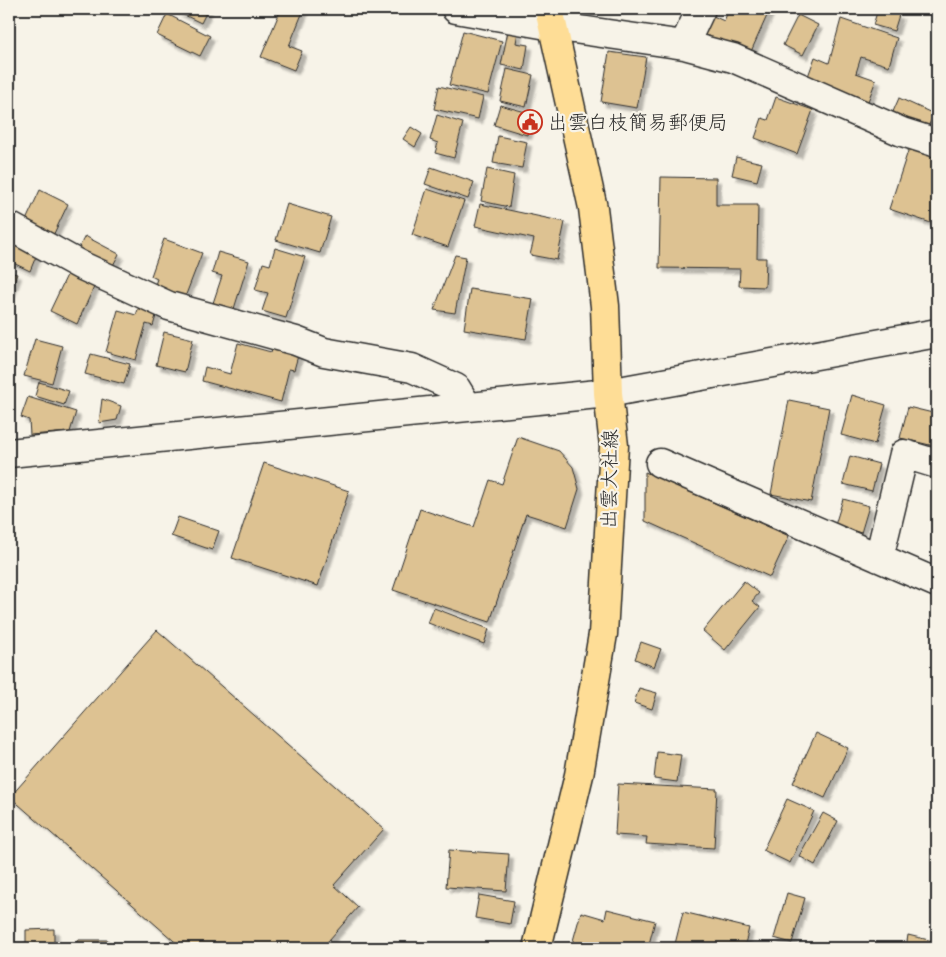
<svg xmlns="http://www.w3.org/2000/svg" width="946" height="957" font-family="'Indie Flower','Klee One',sans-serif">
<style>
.building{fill:#ddc292;stroke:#2b2b2b;filter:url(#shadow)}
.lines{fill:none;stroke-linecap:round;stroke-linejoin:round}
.minor-casing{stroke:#2b2b2b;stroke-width:31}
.major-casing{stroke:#2b2b2b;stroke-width:31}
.minor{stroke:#f7f3e8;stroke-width:28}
.major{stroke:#fedd96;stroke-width:28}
.labels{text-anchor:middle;stroke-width:4.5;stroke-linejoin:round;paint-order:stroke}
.poi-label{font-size:20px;fill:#2b2b2b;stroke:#f7f3e8;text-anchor:start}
.street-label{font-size:20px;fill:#2b2b2b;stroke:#f7f3e8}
</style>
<defs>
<filter id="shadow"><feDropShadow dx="4.5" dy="4.5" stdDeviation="1" flood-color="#0004"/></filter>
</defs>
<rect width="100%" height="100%" fill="#f7f3e8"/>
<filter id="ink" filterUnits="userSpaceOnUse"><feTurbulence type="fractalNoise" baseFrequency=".02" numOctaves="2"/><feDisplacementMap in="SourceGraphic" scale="10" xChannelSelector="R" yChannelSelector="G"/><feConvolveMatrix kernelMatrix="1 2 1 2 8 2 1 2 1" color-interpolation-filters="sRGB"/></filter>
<g filter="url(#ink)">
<path class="building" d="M 172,9 L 208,9 L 201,23 Z
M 281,9 L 304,9 L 289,46 L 302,51 L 294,70 L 261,57 Z
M 729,9 L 770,9 L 749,56 L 702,35 L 711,15 L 724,21 Z
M 878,9 L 899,15 L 894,31 L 873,25 Z
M 167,14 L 210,36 L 200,56 L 157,35 Z
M 798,15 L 818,25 L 803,55 L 783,45 Z
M 841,19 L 897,38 L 889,66 L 861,57 L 856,73 L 876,80 L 867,104 L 807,79 L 815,57 L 829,63 Z
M 463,31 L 502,41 L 488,94 L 449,85 Z
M 508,31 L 518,32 L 516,43 L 528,45 L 524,70 L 501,65 Z
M 609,52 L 646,57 L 637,108 L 601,102 Z
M 507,69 L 533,75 L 526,107 L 500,101 Z
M 439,86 L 483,97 L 478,119 L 434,109 Z
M 776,97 L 813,110 L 797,154 L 755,138 L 762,118 L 768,120 Z
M 899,98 L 934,114 L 927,129 L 892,114 Z
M 500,105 L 533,114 L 527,135 L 494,125 Z
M 437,115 L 463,123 L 454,158 L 435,153 L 438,143 L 430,140 Z
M 411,127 L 422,134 L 415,147 L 403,139 Z
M 498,136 L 527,142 L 522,168 L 493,163 Z
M 909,148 L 937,157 L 937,225 L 889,209 Z
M 736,157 L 762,163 L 757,181 L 732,175 Z
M 431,167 L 474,182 L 468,199 L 425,184 Z
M 487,169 L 514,175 L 509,207 L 481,201 Z
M 661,177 L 716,178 L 716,205 L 758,205 L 757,258 L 766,258 L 765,287 L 739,286 L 740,269 L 659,268 Z
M 427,189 L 464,201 L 448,247 L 412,235 Z
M 40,190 L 68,204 L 50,242 L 22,229 Z
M 287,204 L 331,217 L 320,253 L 276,240 Z
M 480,204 L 565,222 L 557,260 L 530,255 L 534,239 L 475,226 Z
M 85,236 L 119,254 L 110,271 L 76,253 Z
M 164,239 L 202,253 L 182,305 L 152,293 L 157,279 L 151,276 Z
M 9,242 L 37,254 L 30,271 L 9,261 Z
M 275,248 L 305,257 L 286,318 L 262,311 L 268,293 L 255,290 L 263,263 L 270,265 Z
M 218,252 L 249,261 L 233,312 L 212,306 L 222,276 L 212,273 Z
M 455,255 L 466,257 L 455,313 L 434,310 Z
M 9,272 L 17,274 L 9,296 Z
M 68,273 L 95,285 L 77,324 L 50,311 Z
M 470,289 L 533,299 L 526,339 L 464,329 Z
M 140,304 L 158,309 L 153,326 L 146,324 L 136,360 L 106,352 L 118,310 L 136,315 Z
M 164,332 L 193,339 L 185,372 L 156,365 Z
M 35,339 L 62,346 L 52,383 L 24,376 Z
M 238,343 L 271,352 L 273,345 L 299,352 L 294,370 L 289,369 L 281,402 L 202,381 L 205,367 L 230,374 Z
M 91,354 L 130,364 L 124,384 L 85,374 Z
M 39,382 L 69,391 L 64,405 L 35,396 Z
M 852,395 L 886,405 L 875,444 L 841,435 Z
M 28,397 L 76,412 L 70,432 L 30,435 L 29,420 L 21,417 Z
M 102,399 L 121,406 L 117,420 L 99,423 Z
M 789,400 L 829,408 L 811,502 L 771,494 Z
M 908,407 L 937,414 L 937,434 L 934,446 L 900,438 Z
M 518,437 L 559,451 L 573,467 L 579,489 L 567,527 L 526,514 L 490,622 L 393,590 L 420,509 L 474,527 L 490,480 L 502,484 Z
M 850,456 L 879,464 L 872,491 L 843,484 Z
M 264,463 L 349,491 L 318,586 L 232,558 Z
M 645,472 L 789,536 L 770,577 L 645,521 Z
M 843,499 L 869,506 L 861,533 L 835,525 Z
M 178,517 L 219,531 L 212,550 L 171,536 Z
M 744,581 L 759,593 L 752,601 L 760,607 L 725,650 L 703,631 Z
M 434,608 L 489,629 L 484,644 L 428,623 Z
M 157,630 L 384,829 L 334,885 L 358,907 L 322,948 L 182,948 L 10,797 Z
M 641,642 L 661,649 L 654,667 L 635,659 Z
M 639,688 L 657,693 L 652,709 L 634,703 Z
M 816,733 L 848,748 L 825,798 L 793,783 Z
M 657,752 L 681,755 L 677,782 L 654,779 Z
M 618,784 L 717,789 L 714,848 L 646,844 L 647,837 L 615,835 Z
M 787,799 L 814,811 L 790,863 L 763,850 Z
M 823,813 L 838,821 L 815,865 L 799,856 Z
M 449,850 L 509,854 L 506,891 L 446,887 Z
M 787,893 L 805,898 L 792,943 L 774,938 Z
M 479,895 L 514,901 L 510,924 L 475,918 Z
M 607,909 L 655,921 L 648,948 L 571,948 L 581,912 L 605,919 Z
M 683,912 L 749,928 L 744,948 L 674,948 Z
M 54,929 L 54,948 L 23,948 L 23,943 L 26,943 L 26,930 Z
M 908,935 L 937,942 L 935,948 L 906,948 Z
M 77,940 L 108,940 L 108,948 L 77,948 Z"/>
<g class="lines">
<defs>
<path id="minor" d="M 456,9 L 553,26 L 684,45 L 733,58 L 902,132 L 937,143
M 684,45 L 701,9
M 9,226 L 80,265 L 169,306 L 296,341 L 324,352 L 412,368 L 456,388 L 467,406
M 9,453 L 608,393 L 937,333
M 660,463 L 937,583
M 879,558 L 904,454 L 937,464"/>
<path id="major" d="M 537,948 L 579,775 L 603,634 L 614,446 L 608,393 L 605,306 L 593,208 L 549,9"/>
</defs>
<use href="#minor" class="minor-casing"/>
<use href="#major" class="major-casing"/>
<use href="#minor" class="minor"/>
<use href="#major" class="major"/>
</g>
</g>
<defs>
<symbol id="civic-ring" viewBox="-11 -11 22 22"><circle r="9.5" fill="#f7f3e8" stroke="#c8321e" stroke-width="1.5"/><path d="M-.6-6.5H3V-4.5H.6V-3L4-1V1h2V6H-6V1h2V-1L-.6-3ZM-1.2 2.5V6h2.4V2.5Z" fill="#c8321e"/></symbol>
</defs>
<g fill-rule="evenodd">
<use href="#civic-ring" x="516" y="108" width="28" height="28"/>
</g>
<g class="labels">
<g class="poi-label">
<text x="548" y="129">出雲白枝簡易郵便局</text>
</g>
<g class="street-label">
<text transform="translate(609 479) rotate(-89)" y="7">出雲大社線</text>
</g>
</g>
<rect width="946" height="957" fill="none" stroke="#f7f3e8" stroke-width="30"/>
<rect x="15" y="15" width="916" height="927" fill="none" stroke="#2b2b2b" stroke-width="2" filter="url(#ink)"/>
</svg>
